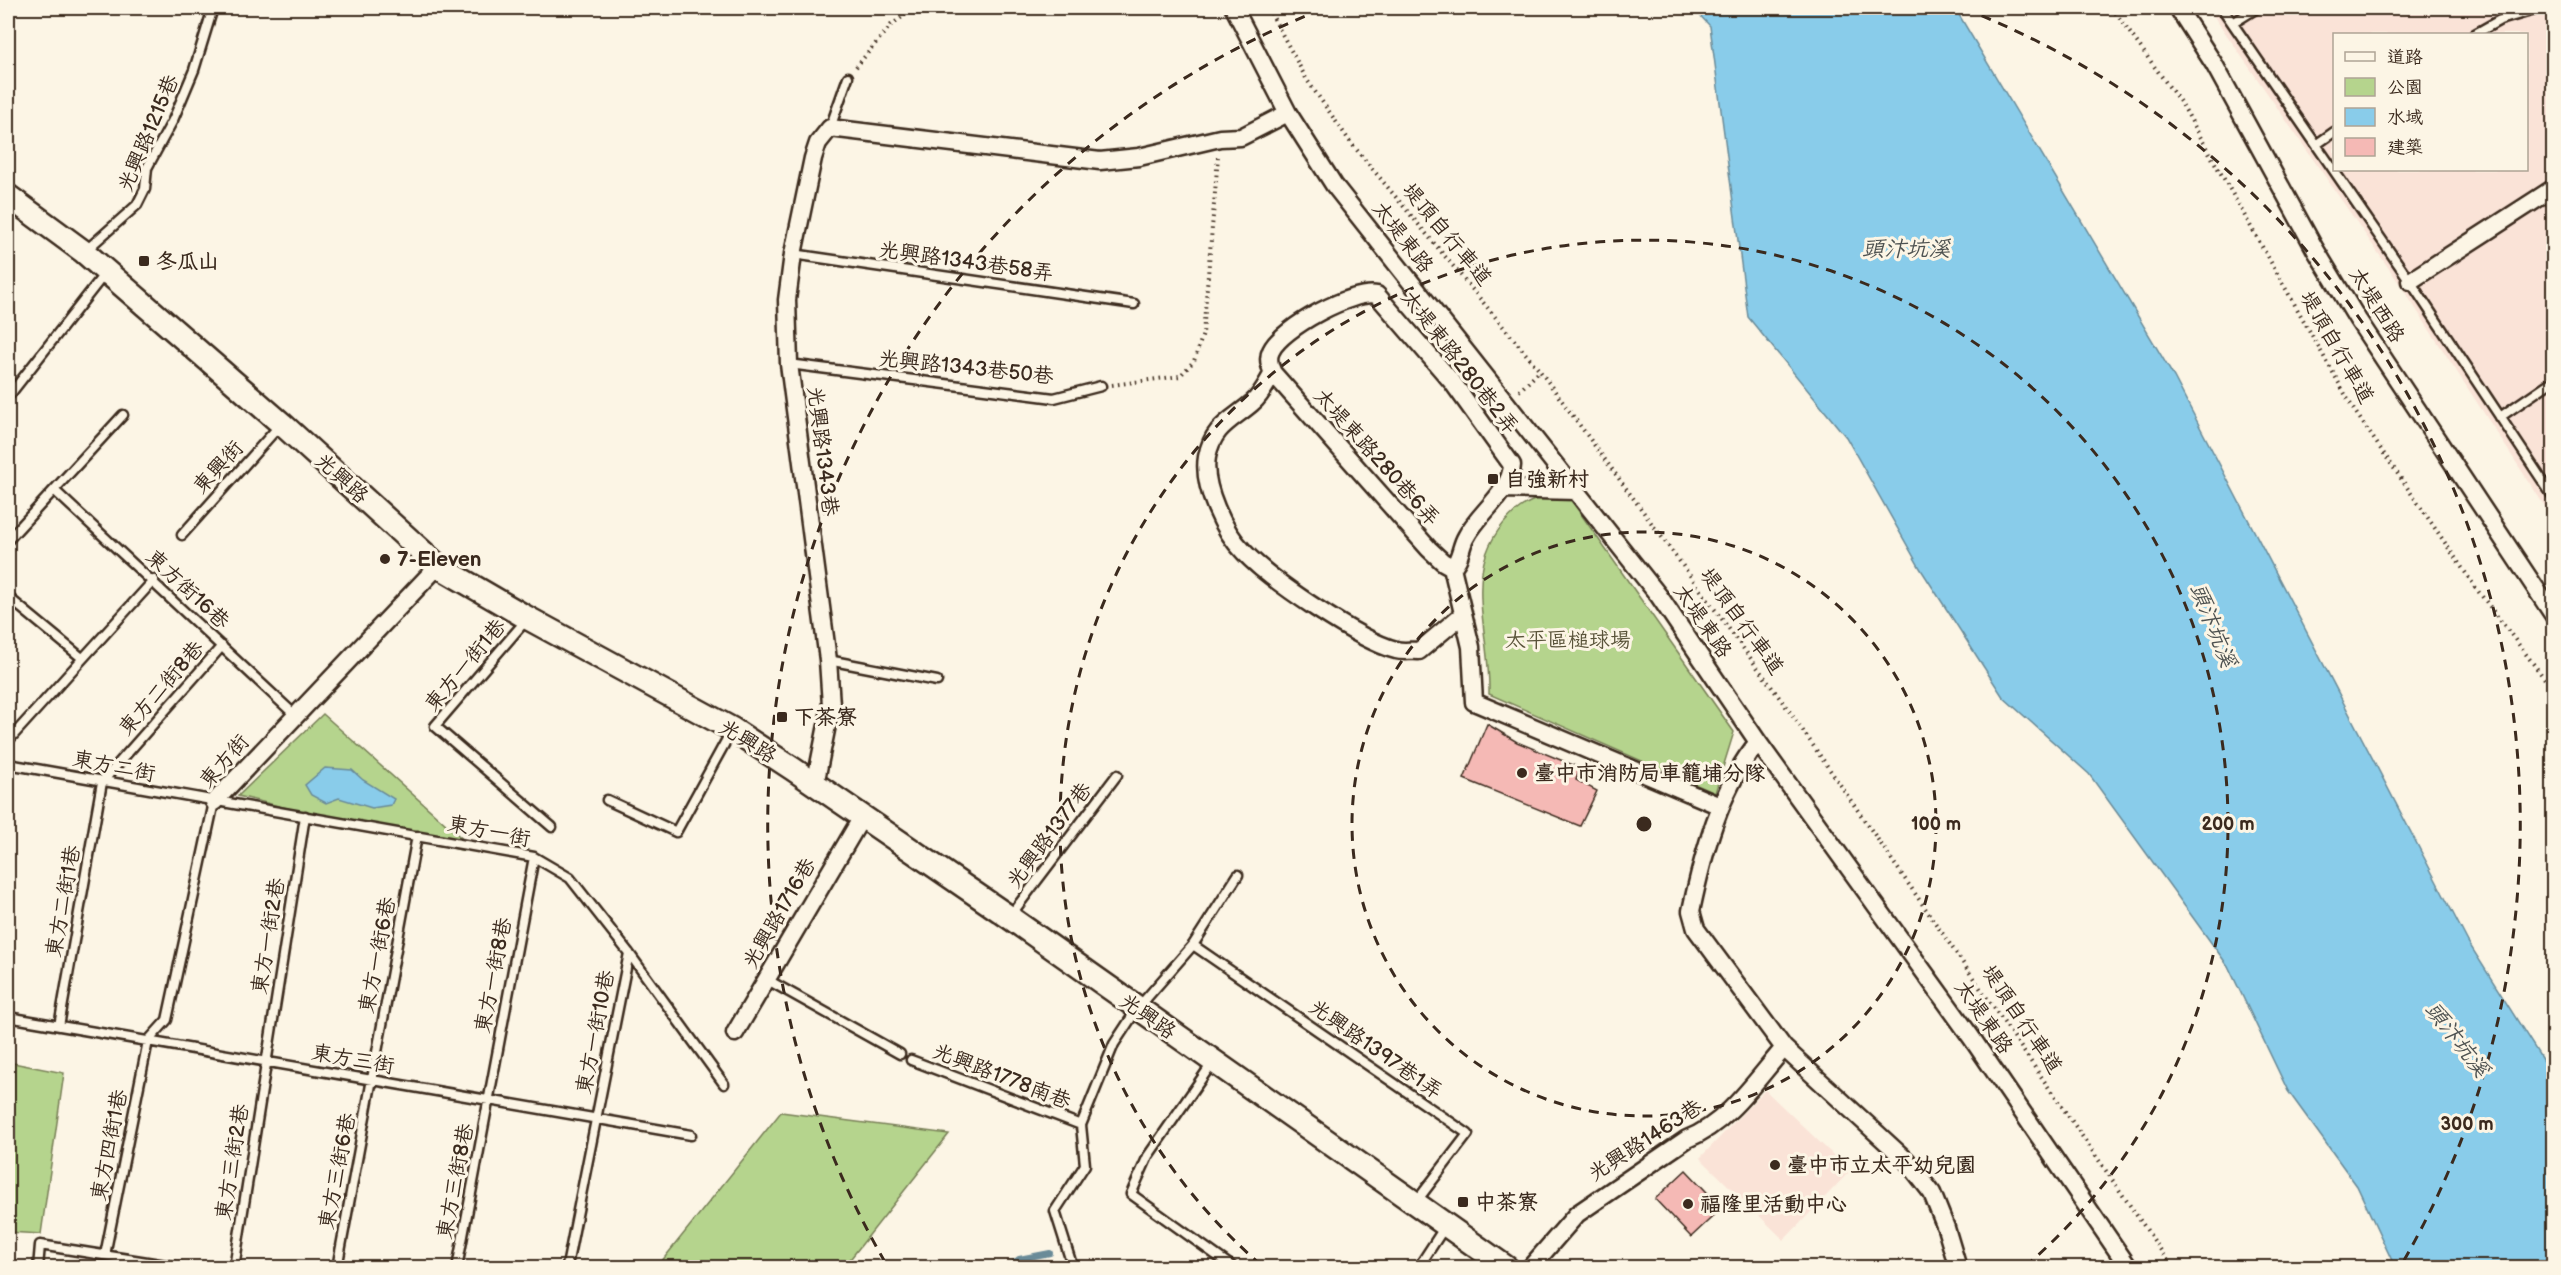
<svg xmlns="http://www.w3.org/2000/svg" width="2561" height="1275" font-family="'Balsamiq Sans','LXGW WenKai TC',sans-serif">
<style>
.built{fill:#fae3d7;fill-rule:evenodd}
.green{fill:#b5d48d;stroke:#787f56;stroke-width:1.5}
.water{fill:#89ccea;stroke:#6a8b98;stroke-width:1.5}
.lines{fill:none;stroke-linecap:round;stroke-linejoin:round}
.stream{stroke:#6a8b98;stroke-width:6}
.building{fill:#f5b9b5;stroke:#3b2a1e;stroke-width:1.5}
.service-casing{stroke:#3b2a1e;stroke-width:13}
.minor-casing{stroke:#3b2a1e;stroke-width:21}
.secondary-casing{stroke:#3b2a1e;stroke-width:27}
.path{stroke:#3b2a1e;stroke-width:4;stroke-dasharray:1.5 4.5;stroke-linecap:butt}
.service{stroke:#fcf5e5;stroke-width:8}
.minor{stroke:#fcf5e5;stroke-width:16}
.secondary{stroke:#fcf5e5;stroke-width:22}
.ring{fill:none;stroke:#3b2a1e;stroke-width:3;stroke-dasharray:10 8}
.poi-dot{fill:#3b2a1e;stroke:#fcf5e5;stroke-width:2}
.labels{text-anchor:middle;stroke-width:6;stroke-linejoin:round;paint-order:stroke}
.street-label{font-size:21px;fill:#3b2a1e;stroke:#fcf5e5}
.poi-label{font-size:21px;font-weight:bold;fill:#3b2a1e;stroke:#fcf5e5;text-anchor:start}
.park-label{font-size:21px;fill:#5a543a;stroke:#fcf5e5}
.water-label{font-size:22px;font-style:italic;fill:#4e5251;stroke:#fcf5e5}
.centre{fill:#3b2a1e;stroke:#fcf5e5;stroke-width:3}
.ring-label{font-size:18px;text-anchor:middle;font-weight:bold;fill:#3b2a1e;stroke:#fcf5e5;stroke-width:6;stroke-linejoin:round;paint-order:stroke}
</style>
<rect width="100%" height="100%" fill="#fcf5e5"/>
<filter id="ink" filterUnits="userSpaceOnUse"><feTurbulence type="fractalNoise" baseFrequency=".0167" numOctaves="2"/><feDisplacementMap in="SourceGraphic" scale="12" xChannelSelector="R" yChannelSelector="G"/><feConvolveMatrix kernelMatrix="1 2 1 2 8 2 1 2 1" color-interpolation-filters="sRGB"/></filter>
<g filter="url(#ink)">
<path class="built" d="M 2208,8 L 2553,8 L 2553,519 L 2399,283 ZM 2334,34 L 2526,34 L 2526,170 L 2334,170 Z
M 1765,1090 L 1850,1171 L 1784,1240 L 1700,1158 Z"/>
<path class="green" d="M 1550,493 L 1571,500 L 1734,732 L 1715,793 L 1489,694 C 1491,627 1456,562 1517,510 C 1526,502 1540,498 1550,493 Z
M 323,714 L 468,844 L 464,851 L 238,796 Z
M 8,1062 L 64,1073 L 41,1234 L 8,1232 Z
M 781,1112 L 949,1134 L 844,1267 L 657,1267 Z"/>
<path class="water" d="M 1693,8 L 1955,8 L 2174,377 L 2468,942 L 2553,1077 L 2553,1267 L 2395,1267 L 2357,1186 L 2288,1091 L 2228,966 L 2089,774 L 2003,697 L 1920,568 L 1846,437 L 1748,317 L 1710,26 Z
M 325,768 L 352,770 L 363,780 L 394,799 L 391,805 L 372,808 L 339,798 L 326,803 L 311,795 L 305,785 Z"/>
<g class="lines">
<path class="stream" d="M 1007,1268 L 1019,1259 L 1050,1253"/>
</g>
<path class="building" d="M 1487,724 L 1517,742 L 1580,768 L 1576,780 L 1597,791 L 1580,826 L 1464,779 Z
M 1686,1170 L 1722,1208 L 1691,1237 L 1655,1199 Z"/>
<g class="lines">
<defs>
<path id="service" d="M 2222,8 L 2410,281 L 2554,498
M 2233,23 L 2257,8
M 2475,34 L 2500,20 L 2541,8
M 830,128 L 848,77
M 2317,144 L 2334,132
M 84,252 L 137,205 L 145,189 L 147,168 L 173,120 L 194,70 L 213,8
M 793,254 L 1134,304
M 789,364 L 1054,398 L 1101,386
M 8,397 L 106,272
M 2500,417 L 2554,380
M 54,490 L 295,715
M 182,535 L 281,424
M 8,540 L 123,415
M 8,597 L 82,658
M 524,617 L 521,626 L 435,726 L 552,827
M 828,660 L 937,681
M 8,741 L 154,580
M 8,764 L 534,857 L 570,878 L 629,953 L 724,1084
M 607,800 L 676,832 L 732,730
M 1010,916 L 1117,775
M 1193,945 L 1468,1134 L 1416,1202
M 766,979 L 900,1054
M 8,1017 L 691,1135
M 59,1026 L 102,782 L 222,646
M 911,1060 L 1081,1125
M 1213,1062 L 1148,1156 L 1131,1194 L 1234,1268
M 105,1255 L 148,1041 L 167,1020 L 214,802
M 567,1266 L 629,953
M 38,1268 L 40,1245 L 185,1268
M 234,1268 L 305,816
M 337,1268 L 417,836
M 457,1268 L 534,857
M 1073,1268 L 1055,1211 L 1085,1165 L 1081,1125 L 1114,1044 L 1137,1009 L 1193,945 L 1238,875
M 1418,1268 L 1446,1225"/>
<path id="minor" d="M 1234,8 L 1288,113 L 1334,185 L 1659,596 L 1758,742 L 1971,1037 L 2129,1268
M 2178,8 L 2214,64 L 2315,249 L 2358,320 L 2554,616
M 2410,281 L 2554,188
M 1273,373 C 1267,383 1261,396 1252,403 C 1231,421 1213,426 1207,457 C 1202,486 1224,532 1244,552 C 1270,580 1360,641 1396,650 C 1403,652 1412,650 1419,651 L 1462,615
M 1502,489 L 1576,491
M 1452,567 L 1443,562 L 1429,549 L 1273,373 C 1270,367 1267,359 1271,351 C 1281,328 1354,289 1377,295 L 1453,383 L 1512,465 C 1511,492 1478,513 1466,537 C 1460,547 1461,560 1452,567 L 1471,647 L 1474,702 L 1720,806
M 1758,742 C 1720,788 1703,854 1691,911 L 1696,929 L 1784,1048 L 1907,1161 L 1932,1193 L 1946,1228 L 1958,1268
M 815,785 L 831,705 L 828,660 L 789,364 L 787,300 L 793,254 L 813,158 L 818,143 L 830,128 L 1100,161 L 1139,157 L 1220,138 L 1241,137 L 1288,113
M 214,802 L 438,566
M 735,1033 L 862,817
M 1530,1268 L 1577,1214 L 1687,1139 C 1728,1123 1756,1080 1784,1048"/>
<path id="secondary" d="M 8,196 L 84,252 L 282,424 L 438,566 L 524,616 L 732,729 L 793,769 L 1009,917 L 1507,1268"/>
</defs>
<use href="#service" class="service-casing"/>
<use href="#minor" class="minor-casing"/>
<use href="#secondary" class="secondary-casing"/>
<path class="path" d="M 1268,8 L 1307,80 L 1351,143 L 1540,371 L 1790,712 L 2173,1268
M 2112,8 L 2183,106 L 2354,410 L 2478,591 L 2554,691
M 856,67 L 891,25 L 915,8
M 1112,385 L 1180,376 L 1194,361 L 1203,334 L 1218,157
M 1519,391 L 1540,371"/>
<use href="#service" class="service"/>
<use href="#minor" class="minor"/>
<use href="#secondary" class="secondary"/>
</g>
</g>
<g class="ring">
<circle cx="1644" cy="824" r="292"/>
<path d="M1261 1265A584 584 0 1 1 2027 1265"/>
<path d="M885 1262A876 876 0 0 1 1323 9M1965 9A876 876 0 0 1 2403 1262"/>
</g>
<g class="poi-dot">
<rect x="138" y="255" width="12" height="12" rx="3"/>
<rect x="1487" y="473" width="12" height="12" rx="3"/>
<circle cx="385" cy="559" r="6"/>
<rect x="776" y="711" width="12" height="12" rx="3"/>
<circle cx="1522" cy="773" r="6"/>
<circle cx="1775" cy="1165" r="6"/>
<rect x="1457" y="1196" width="12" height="12" rx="3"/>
<circle cx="1688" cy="1204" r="6"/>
</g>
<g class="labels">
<g class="street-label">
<text transform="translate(148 133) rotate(-67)" y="7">光興路1215巷</text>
<text transform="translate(1447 234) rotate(50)" y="7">堤頂自行車道</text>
<text transform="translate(1403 237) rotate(52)" y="7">太堤東路</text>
<text transform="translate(966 261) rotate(8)" y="7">光興路1343巷58弄</text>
<text transform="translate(2377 305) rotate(58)" y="7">太堤西路</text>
<text transform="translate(2337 347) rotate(60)" y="7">堤頂自行車道</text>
<text transform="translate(1460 362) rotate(52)" y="7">太堤東路280巷2弄</text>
<text transform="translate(966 367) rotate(6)" y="7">光興路1343巷50巷</text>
<text transform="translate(823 451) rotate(83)" y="7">光興路1343巷</text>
<text transform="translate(1377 457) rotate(48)" y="7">太堤東路280巷6弄</text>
<text transform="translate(218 467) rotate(-48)" y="7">東興街</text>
<text transform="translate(342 478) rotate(42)" y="7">光興路</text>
<text transform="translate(188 589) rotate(43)" y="7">東方街16巷</text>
<text transform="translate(1703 621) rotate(55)" y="7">太堤東路</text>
<text transform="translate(1742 621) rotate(54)" y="7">堤頂自行車道</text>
<text transform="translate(465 665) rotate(-50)" y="7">東方一街1巷</text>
<text transform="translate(161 688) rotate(-49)" y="7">東方二街8巷</text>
<text transform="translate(748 741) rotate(32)" y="7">光興路</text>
<text transform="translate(224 761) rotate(-49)" y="7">東方街</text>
<text transform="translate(114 766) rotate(11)" y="7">東方二街</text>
<text transform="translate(489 831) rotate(11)" y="7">東方一街</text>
<text transform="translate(1049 835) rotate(-53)" y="7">光興路1377巷</text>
<text transform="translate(63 901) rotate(-80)" y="7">東方二街1巷</text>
<text transform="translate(779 913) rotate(-60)" y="7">光興路1716巷</text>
<text transform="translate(268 936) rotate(-81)" y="7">東方一街2巷</text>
<text transform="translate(377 955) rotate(-79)" y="7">東方一街6巷</text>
<text transform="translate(493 975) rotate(-79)" y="7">東方一街8巷</text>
<text transform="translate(1148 1016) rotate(35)" y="7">光興路</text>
<text transform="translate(1984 1017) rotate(55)" y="7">太堤東路</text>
<text transform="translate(2022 1019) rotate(56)" y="7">堤頂自行車道</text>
<text transform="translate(595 1032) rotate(-79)" y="7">東方一街10巷</text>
<text transform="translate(1376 1049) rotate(35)" y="7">光興路1397巷1弄</text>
<text transform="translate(353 1059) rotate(10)" y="7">東方三街</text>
<text transform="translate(1002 1076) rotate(21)" y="7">光興路1778南巷</text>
<text transform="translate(1645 1140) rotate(-33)" y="7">光興路1463巷</text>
<text transform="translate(109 1145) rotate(-79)" y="7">東方四街1巷</text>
<text transform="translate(232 1162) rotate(-81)" y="7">東方三街2巷</text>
<text transform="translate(337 1171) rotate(-79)" y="7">東方三街6巷</text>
<text transform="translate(455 1181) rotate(-79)" y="7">東方三街8巷</text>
</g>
<g class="poi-label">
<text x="156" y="268">冬瓜山</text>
<text x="1505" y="486">自強新村</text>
<text x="397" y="566">7-Eleven</text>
<text x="794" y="724">下茶寮</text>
<text x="1534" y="780">臺中市消防局車籠埔分隊</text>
<text x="1787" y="1172">臺中市立太平幼兒園</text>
<text x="1475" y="1209">中茶寮</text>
<text x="1700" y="1211">福隆里活動中心</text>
</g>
<g class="park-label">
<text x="1568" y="647">太平區槌球場</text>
</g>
<g class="water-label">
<text x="1906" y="256">頭汴坑溪</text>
<text transform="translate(2214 625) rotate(68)" y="8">頭汴坑溪</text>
<text transform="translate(2458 1039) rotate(52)" y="8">頭汴坑溪</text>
</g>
</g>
<circle cx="1644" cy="824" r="9" class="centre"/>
<g class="ring-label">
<text x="1936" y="830">100 m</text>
<text x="2228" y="830">200 m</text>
<text x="2467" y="1130">300 m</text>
</g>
<rect width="2561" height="1275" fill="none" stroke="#fcf5e5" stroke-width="30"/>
<rect x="15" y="15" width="2531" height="1245" fill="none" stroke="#3b2a1e" stroke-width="2" filter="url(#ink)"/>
<rect x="2333" y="33" width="195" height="138" fill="#fcf5e5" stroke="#afa495" stroke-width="1.5"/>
<rect x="2345" y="52" width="30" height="9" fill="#fcf5e5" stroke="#afa495" stroke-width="1.5"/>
<text x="2387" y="63" font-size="18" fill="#3b2a1e">道路</text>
<rect x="2345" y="78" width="30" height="18" fill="#b5d48d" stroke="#afa495" stroke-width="1.5"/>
<text x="2387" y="93" font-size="18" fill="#3b2a1e">公園</text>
<rect x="2345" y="108" width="30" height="18" fill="#89ccea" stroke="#afa495" stroke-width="1.5"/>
<text x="2387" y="123" font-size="18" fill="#3b2a1e">水域</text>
<rect x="2345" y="138" width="30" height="18" fill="#f5b9b5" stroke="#afa495" stroke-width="1.5"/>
<text x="2387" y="153" font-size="18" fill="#3b2a1e">建築</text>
</svg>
